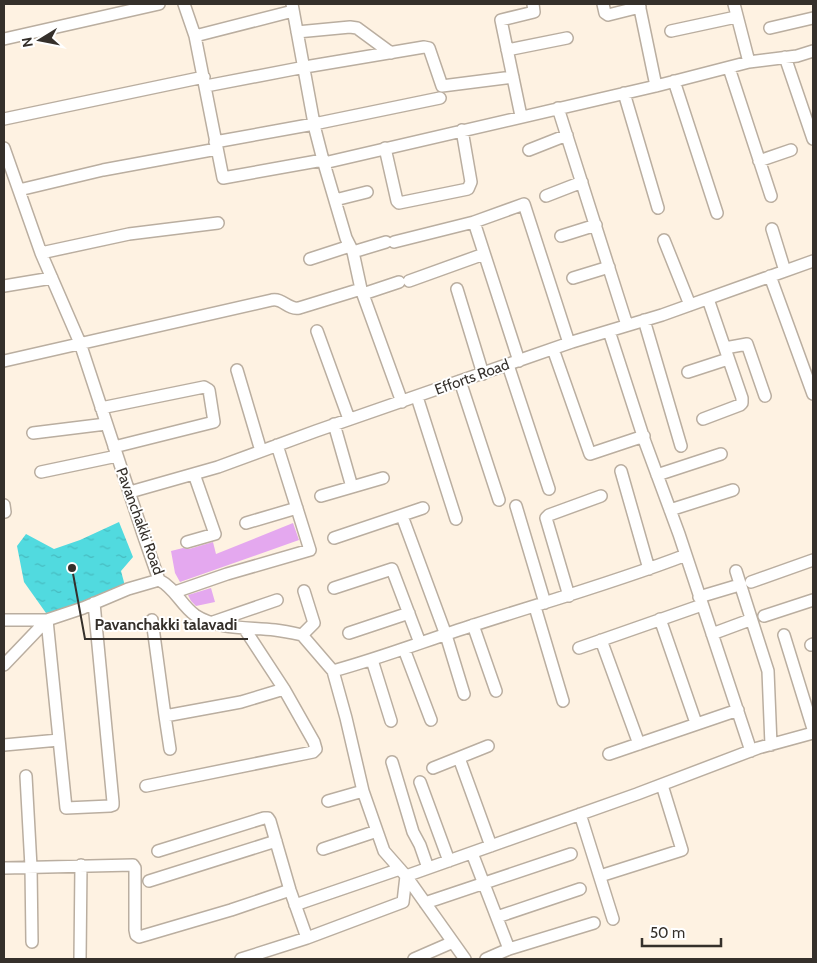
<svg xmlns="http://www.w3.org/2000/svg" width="817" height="963" font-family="Cabin,sans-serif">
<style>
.water{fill:url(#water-ripples)}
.building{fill:#e4a8ef}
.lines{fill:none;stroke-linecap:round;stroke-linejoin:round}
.minor-casing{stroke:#baaea0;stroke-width:14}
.minor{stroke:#fff;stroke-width:11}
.labels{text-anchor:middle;stroke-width:4;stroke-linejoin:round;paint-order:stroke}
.street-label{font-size:15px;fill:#35302b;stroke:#fff}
.leader{fill:none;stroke:#35302b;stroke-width:2}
.callout-dot{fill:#35302b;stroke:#fff;stroke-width:2}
.callout-label{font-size:16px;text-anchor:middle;font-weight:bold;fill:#35302b;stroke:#fff;stroke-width:4;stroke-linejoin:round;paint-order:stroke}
</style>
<defs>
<pattern id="water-ripples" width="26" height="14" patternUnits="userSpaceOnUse" patternTransform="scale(1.25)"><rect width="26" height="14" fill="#51dadf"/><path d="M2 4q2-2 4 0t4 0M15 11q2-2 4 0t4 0" fill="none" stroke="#47bbc0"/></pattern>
</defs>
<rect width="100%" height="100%" fill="#fef2e2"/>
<path class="water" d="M 119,522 L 133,557 L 121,571 L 125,586 L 67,609 L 46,613 L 24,582 L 17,546 L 26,534 L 54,549 L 80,540 Z"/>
<path class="building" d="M 293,523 L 299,540 L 180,582 L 175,573 L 171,551 L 183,548 L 189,549 L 213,542 L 216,554 Z
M 211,588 L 215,602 L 196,606 L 191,601 L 188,595 Z"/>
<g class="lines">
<defs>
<path id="minor" d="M 184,4 L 195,36 L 223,178 L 323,160
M 292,4 L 315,129 L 323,160 L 346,238 L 353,252 L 361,289 L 402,402
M 603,4 L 605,13 L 608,15 L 640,7
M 639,4 L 656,86
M 734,4 L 749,62
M 770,28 L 813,18
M 671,31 L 736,17
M 297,32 L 350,27 L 357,28 L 391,53
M 195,36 L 293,11
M 4,39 L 159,4
M 507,50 L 567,38
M 785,57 L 813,139
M 729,68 L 771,196
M 674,81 L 717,213
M 206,86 L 305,67 L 424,47 L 429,48 L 442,86 L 513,77
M 624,93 L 658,208
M 558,108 L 627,325
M 521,116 L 501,20 L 534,12 L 533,4
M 4,119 L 204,77
M 215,142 L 314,124 L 440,98
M 4,148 L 41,253 L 80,343 L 143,534 L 159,580 C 175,588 181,605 195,615 C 218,630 249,627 275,630 C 284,631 293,633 302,635 L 333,671 L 346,718 L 363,791 L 384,851 L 406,876 L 465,959
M 385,148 L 397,201 L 399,203 L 468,189 L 471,182 L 462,130
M 529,150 L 567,135
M 759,161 L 791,150
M 324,163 L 656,86 L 749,62 L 797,56 L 813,51
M 19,190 L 103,170 L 217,149
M 546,196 L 582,182
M 335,200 L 367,192
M 772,229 L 785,271
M 561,236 L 596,225
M 664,240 L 690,305
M 394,242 L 474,222
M 353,252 L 386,242
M 41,253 L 129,234 L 218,223
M 310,259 L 350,246
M 770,276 L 813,394
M 573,278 L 609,267
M 409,281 L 484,254
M 4,286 L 52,278
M 457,289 L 483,374
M 363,294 L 399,282
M 644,320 L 681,446
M 317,331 L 349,419
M 609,331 L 645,442 L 679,534 L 751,751
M 725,348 L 747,344 L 765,396
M 553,349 L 590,454 L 644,436
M 4,361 L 272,300 C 283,298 288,310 299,308 L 361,289
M 519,361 L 474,222 L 524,204 L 569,343
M 508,365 L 549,489
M 237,370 L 261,451
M 688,372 L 728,359
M 460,381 L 499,500
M 417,397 L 456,519
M 101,408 L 204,387 L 209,390 L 214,422 L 114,447
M 703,419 L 740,405 L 742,403 L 742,398 L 708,299
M 334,424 L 352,487
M 33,433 L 106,424
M 621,471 L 649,569
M 41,472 L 117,456
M 657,475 L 721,454
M 130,492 L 218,467 L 316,431 L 572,342 L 662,315 L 813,261
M 321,496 L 383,478
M 4,505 L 5,512
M 516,506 L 545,603
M 670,510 L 733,490
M 402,516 L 446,635 L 464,694
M 246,523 L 297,508
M 334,538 L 423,508
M 187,542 L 215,534 L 194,474
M 736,571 L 768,671 L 771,745
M 751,582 L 813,560
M 334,588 L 392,569 L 420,643
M 175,592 L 227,574 L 310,550 L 277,445
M 569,596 L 546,518 L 549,515 L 601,496
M 699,597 L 736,586
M 535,607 L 563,701
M 764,616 L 813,600
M 660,619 L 696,723
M 4,620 L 47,620 L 66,808 L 110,806 L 113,805 L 113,802 L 94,603
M 152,620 L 165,716 L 241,702 L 284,689 L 244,628
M 213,622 L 277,600
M 473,625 L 496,691
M 349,633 L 409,613
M 712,634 L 747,621
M 302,635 L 314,623 L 304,591
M 784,635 L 813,729
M 601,640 L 639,744
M 811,645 L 813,644
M 579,648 L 702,605
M 404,649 L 431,720
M 372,660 L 391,721
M 4,665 L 47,620 L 83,608 L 128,589 L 159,580
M 333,671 C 381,658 427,640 474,625 C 545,602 616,582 686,555
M 165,716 L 170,749
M 4,745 L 59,740
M 609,754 L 738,710
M 459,758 L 491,846
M 392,762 L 413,832 L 420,845 L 428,868
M 433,768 L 488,746
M 26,776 L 31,867 L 32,942
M 420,782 L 449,861
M 146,786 L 313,752 L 316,749 L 314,742 L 284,689
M 328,801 L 363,791
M 580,814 L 613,919
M 323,849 L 377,831
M 158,851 L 264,818 L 268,818 L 270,821 L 290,890 L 307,938
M 472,853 L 509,949 L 486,959
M 4,868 L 133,865 L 135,868 L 135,930 L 136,935 L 139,937 L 231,910 L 290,890
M 406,876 L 637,794 L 758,748 L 813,733
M 600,876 L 682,850 L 662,785
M 149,881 L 276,841
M 425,903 L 571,854
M 295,905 L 400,869
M 497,917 L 580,889
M 509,949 L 594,923
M 80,959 L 81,865
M 241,959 L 307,938 L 403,902 L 406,876
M 414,959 L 453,942"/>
</defs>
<use href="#minor" class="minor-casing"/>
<use href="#minor" class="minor"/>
</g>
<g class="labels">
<g class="street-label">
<text transform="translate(472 377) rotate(-20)" y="5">Efforts Road</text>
<text transform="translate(140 521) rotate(70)" y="5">Pavanchakki Road</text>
</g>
</g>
<path class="leader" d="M72 568L85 639H248"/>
<circle class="callout-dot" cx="72" cy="568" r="5"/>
<g class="callout-label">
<text x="166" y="630">Pavanchakki talavadi</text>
</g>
<rect width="817" height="963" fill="none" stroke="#35302b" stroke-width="10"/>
<g transform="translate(40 40) rotate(260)" stroke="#ffffff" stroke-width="4" paint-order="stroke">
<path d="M0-4L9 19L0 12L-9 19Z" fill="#35302b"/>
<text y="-8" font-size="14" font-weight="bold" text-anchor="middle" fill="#35302b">N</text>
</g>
<path d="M642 938v8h79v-8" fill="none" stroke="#35302b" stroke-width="2.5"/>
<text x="650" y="938" font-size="15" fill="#35302b" stroke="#ffffff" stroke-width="4" paint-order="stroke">50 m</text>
</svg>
